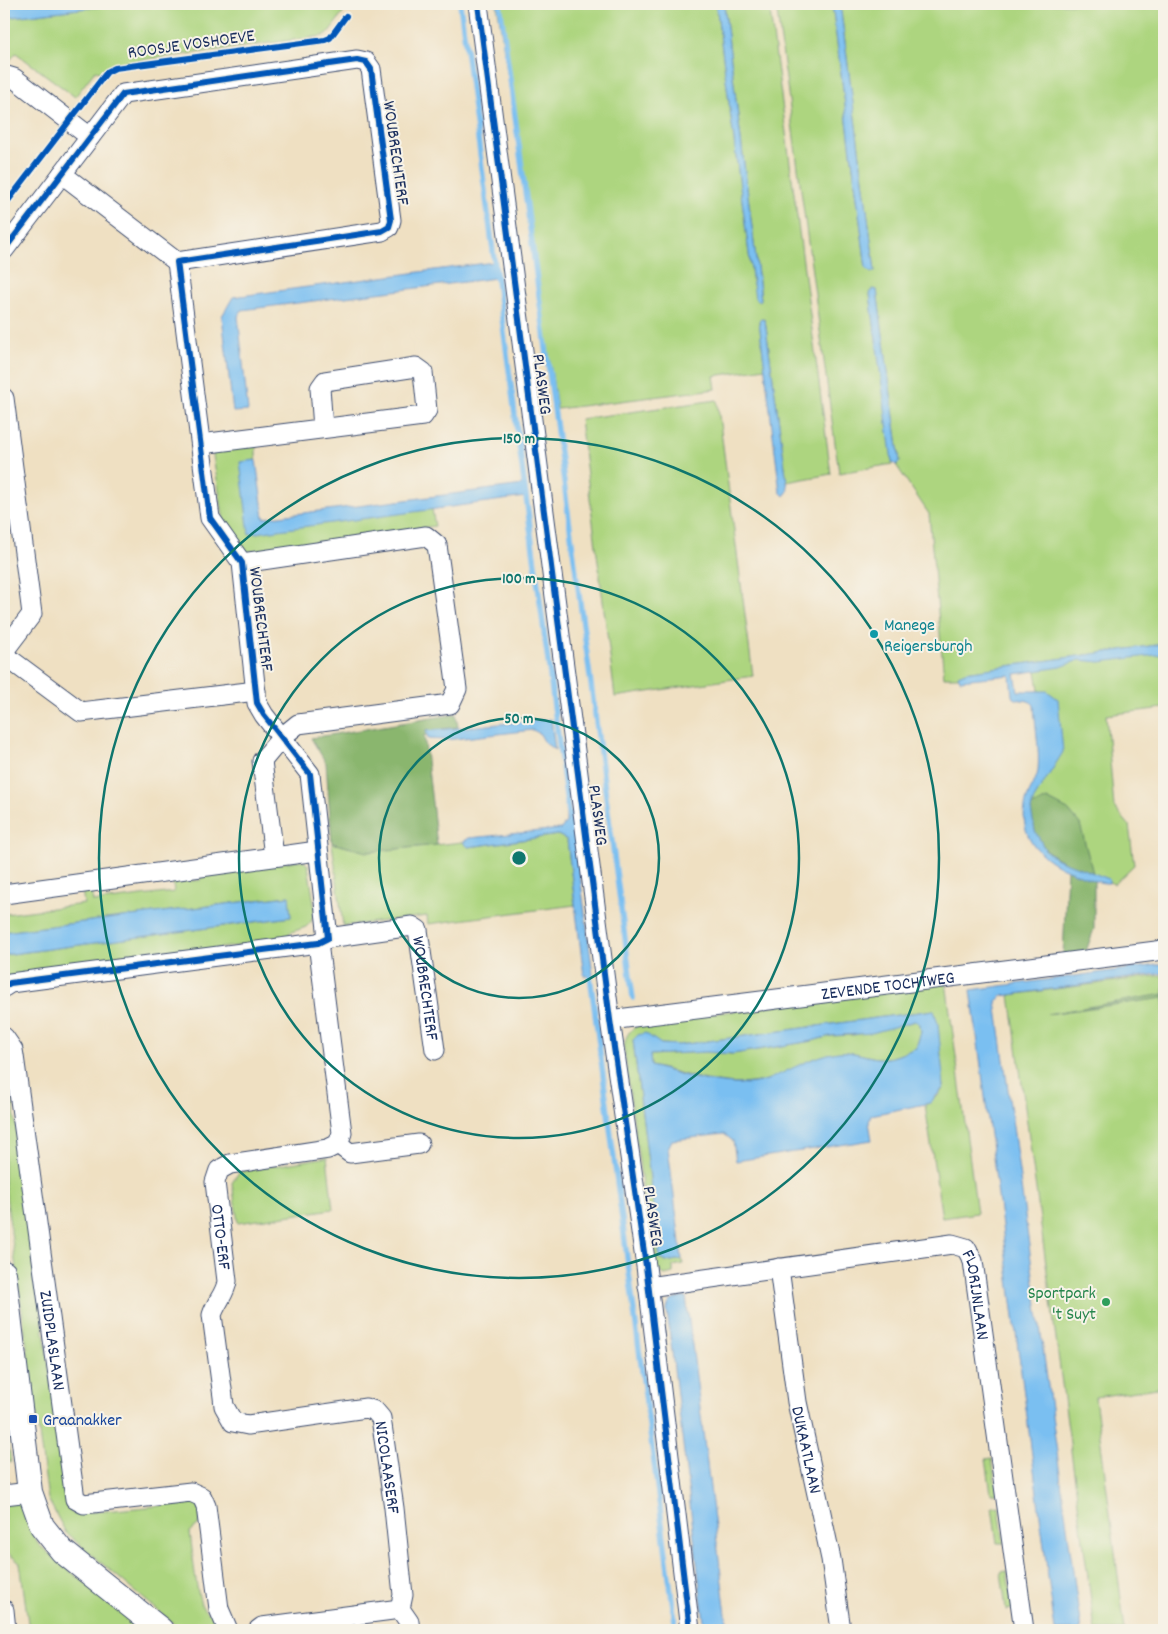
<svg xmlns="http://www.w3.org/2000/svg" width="1168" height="1634" font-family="Dekko,sans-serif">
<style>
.green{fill:#add57f;stroke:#64826e}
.forest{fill:#8ab66e;stroke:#527266}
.water{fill:#7abff1;stroke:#4a77a8;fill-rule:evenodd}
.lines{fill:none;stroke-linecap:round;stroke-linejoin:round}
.stream{stroke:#7abff1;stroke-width:5.5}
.minor-casing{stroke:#3b4a6d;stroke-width:21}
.tertiary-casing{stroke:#3b4a6d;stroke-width:26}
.minor{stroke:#fff;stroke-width:19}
.tertiary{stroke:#fff;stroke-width:24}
.cycleway-casing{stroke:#f7f3e8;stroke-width:9}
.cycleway{stroke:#0057b8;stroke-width:6}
.ring{fill:none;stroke:#0f766e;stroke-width:2.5}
.culture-dot{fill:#0f9aa8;stroke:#f7f3e8;stroke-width:2}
.leisure-dot{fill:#2e9e5b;stroke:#f7f3e8;stroke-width:2}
.transit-dot{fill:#1a4fb4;stroke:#f7f3e8;stroke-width:2}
.labels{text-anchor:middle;stroke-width:4;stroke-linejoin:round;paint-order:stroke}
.street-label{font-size:18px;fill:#1b2f5e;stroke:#f7f3e8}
.culture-label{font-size:18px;fill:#0d838f;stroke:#f7f3e8;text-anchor:start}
.leisure-label{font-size:18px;fill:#27864d;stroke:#f7f3e8;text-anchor:end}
.transit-label{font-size:18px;fill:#164399;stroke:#f7f3e8;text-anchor:start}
.centre{fill:#0f766e;stroke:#f7f3e8;stroke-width:2.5}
.ring-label{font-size:15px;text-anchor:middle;font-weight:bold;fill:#0f766e;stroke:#f7f3e8;stroke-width:4;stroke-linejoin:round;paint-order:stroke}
</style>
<rect width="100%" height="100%" fill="#f7f3e8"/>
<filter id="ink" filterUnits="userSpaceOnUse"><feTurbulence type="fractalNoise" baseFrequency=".02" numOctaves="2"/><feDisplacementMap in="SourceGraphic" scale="10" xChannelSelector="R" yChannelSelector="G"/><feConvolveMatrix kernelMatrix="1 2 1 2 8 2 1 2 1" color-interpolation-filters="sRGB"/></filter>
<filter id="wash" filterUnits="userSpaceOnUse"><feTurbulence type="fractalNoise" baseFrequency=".0096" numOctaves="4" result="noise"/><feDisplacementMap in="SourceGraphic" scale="20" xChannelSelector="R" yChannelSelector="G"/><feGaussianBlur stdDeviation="1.12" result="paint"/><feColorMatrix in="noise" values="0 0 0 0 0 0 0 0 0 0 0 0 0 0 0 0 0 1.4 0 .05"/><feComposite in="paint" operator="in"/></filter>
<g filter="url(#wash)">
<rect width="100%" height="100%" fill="#efe0c2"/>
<path class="green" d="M 121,4 L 350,4 L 328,33 L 323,36 L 112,64 L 101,72 L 95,71 L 75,97 L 16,53 L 7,64 L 4,64 L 4,18 Z
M 497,4 L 716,4 L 753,284 L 758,301 L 761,299 L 724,4 L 769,4 L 831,474 L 787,482 L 765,320 L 763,319 L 759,321 L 765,368 L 714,376 L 716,389 L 557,409 Z
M 776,4 L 832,4 L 866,268 L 875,271 L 840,4 L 1164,4 L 1164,644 L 965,672 L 958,677 L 944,677 L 929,514 L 896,465 L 900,462 L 877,290 L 870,294 L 893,464 L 839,473 Z
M 717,400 L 753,676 L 615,697 L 580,419 Z
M 256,444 L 256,460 L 241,462 L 250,533 L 432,509 L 435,526 L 245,552 L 224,521 L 212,450 Z
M 1164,646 L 1164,708 L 1106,715 L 1114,807 L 1129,825 L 1134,865 L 1114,884 L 1046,857 L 1028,807 L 1049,751 L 1035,665 Z
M 558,835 L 567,840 L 575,905 L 428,924 L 427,916 L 343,926 L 332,843 L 367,852 L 463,842 L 469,847 Z
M 302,860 L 308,865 L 315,910 L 311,922 L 306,927 L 289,933 L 289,939 L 4,977 L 4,955 L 291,917 L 288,896 L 4,932 L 4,899 L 6,914 L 84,904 L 82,889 L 91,888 L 93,902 L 174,892 L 172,877 L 190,875 L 191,881 L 201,880 L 201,874 Z
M 1164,975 L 1164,1387 L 1095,1397 L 1125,1630 L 1095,1630 L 1010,995 Z
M 946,982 L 977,1213 L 942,1218 L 925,1105 L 938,1096 L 944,1087 L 934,1010 L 679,1045 L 661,1044 L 638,1035 L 633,1040 L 660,1259 L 666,1262 L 682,1259 L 683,1264 L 673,1266 L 673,1273 L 665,1275 L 655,1269 L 652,1261 L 624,1048 C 626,1032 631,1028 645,1023 Z
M 916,1021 L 920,1024 L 921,1032 L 916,1048 C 907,1051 897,1057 887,1058 C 872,1060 857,1051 842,1052 C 812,1054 791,1074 763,1081 C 724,1090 688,1074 651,1066 L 650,1055 L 706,1052 L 733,1054 L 812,1041 L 830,1036 L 854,1035 Z
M 4,1051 L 7,1058 L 68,1509 L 73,1514 L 199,1502 L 200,1523 L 190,1532 C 192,1548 196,1593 202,1606 C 208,1617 215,1611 219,1630 L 181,1630 L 66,1533 L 48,1499 L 4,1181 Z
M 327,1157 L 333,1209 L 238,1223 L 232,1183 L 239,1172 Z
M 4,1357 L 11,1412 L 5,1412 L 11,1462 L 4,1463 Z
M 992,1458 L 997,1493 L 991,1494 L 986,1459 Z
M 11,1499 L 22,1503 L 27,1522 L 38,1544 L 61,1564 L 147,1630 L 29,1630 L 20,1563 L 4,1550 L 4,1504 Z
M 999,1506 L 1004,1543 L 997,1543 L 992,1507 Z
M 1007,1571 L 1013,1609 L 1006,1610 L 1001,1572 Z"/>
<path class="forest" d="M 456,714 L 458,727 L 426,731 L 427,735 L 424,735 L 437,845 L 367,852 L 332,843 L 326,763 L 311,738 Z
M 1047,799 L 1068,810 L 1080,824 L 1093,873 C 1066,864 1041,856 1033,825 C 1031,819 1030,812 1032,806 Z
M 1067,870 L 1094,880 L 1094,929 L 1085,954 L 1063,955 Z
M 1164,994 L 1164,998 L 1047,1014 Z"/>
<path class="water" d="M 4,4 L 121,4 L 4,18 Z
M 716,4 L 724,4 L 761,299 L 760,301 L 755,298 L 753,284 Z
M 832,4 L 840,4 L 875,271 L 871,273 L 866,268 Z
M 494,262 L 496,278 L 242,310 L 238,316 L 248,411 L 233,412 L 222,316 L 233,297 Z
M 872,289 L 877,290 L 900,462 L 896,465 L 892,462 L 870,294 Z
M 761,319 L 765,320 L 787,482 L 788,491 L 784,496 L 780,492 L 759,321 Z
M 256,460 L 264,518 L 523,485 L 525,497 L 249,534 L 240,462 Z
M 1164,644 L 1164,654 L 1100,662 L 1079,660 L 1061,667 L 1015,674 L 1018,691 L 1047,691 L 1058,699 L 1063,752 L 1034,799 L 1031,810 L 1035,831 L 1046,851 L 1057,859 L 1109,879 L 1109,883 C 1098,884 1083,876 1073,872 C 1045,862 1019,840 1025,807 C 1026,794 1036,783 1038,771 C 1040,750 1035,726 1034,705 C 1028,697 1018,703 1012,696 L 1010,675 L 960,680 L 958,675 L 965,672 Z
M 551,719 L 555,750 L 545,743 L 540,734 L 533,730 L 446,740 L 428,739 L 426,731 Z
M 566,811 L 572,813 L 593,975 L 584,976 L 567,840 L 558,835 L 468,847 L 463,842 L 469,838 L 561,829 L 566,822 Z
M 289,896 L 291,917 L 4,955 L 4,932 Z
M 1164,964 L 1164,973 L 1002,996 L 996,1001 L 1081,1630 L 1055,1630 L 971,990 Z
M 934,1010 L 938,1024 L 944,1087 L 930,1103 L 871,1115 L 869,1122 L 872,1140 L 736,1161 L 733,1141 L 724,1134 L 672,1140 L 668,1148 L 682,1259 L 666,1262 L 660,1259 L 633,1040 L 638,1035 L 645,1033 L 661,1044 L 679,1045 ZM 915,1021 L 920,1024 L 921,1032 L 916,1048 C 907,1051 897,1057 887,1058 C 871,1060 854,1050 838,1052 C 812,1056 791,1070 767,1080 C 733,1092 683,1075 651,1066 L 650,1055 L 706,1052 L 733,1054 L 812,1041 L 830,1036 L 872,1033 Z
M 686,1297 L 728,1630 L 705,1630 L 667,1310 C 669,1298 675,1299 686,1297 Z"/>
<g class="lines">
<path class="stream" d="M 460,4 L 569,818
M 500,4 L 633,998
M 589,968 L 676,1630"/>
</g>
</g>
<g filter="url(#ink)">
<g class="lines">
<defs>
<g id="minor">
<path d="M 478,4 L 610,1020 L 646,1266 L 690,1630"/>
<path d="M 4,75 L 14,78 L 90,137"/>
<path d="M 62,174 L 177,262"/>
<path d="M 4,250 L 123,94 L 357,60 L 366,62 L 371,69 L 391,220 L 389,227 L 382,231 L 177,262 L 210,518 L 242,563 L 257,703 L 264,715 L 310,774 L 328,938 L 318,943 L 10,983 L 4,987"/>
<path d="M 4,398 L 32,614 L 4,651"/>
<path d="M 201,444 L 423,416 L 427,410 L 423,372 L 416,367 L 325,381 L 320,388 L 323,428"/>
<path d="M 242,563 L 426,536 L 437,545 L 457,689 L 450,704 L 298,724 L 282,737 L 262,761 L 274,856"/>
<path d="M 4,655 L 81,712 L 256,691"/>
<path d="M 4,894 L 317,851"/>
<path id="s1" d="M 328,938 L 412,926 L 418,930 L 435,1050"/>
<path id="s2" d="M 318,943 L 342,1133 L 338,1144 L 328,1149 L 230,1164 L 219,1170 L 215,1182 L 227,1281 C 226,1293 216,1302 212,1315 L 223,1397 L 224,1406 L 233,1422 L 248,1425 L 366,1408 L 375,1411 L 381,1418 L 394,1508 L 403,1595 L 400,1609 L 409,1622 L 410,1630"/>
<path id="s3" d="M 610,1020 L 1164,950"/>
<path id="s4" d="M 4,1037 L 13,1050 L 14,1056 L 75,1499 L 84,1504 L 191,1492 L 202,1497 L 206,1506 L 219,1609 L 228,1630"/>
<path d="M 338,1144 L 350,1153 L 419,1144"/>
<path id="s5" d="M 779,1268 L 797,1402 L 831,1559 L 841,1630"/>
<path id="s6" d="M 648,1287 L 952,1244 L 966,1248 L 973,1261 L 1024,1630"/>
<path d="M 4,1495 L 30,1492"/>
<path d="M 4,1610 L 6,1630"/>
<path d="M 258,1630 L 262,1627 L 400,1609"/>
</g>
<path id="tertiary" d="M 4,1273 L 30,1492 L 42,1526 L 62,1551 L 161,1630"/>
</defs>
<use href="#minor" class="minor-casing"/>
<use href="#tertiary" class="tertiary-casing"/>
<use href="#minor" class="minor"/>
<use href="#tertiary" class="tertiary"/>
<defs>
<path id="cycleway" d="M 478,4 L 610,1020 L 646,1266 L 690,1630
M 4,206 L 107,72 L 115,68 L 325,40 L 330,38 L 346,16
M 4,250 L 123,94 L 357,60 L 366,62 L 371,69 L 391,220 L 389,227 L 382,231 L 177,262 L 210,518 L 242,563 L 257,703 L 264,715 L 310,774 L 328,938 L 318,943 L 10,983 L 4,987"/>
</defs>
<use href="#cycleway" class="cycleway-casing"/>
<use href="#cycleway" class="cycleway"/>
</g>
</g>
<g class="ring">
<circle cx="519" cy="858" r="140"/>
<circle cx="519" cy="858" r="280"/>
<circle cx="519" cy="858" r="420"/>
</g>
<circle class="culture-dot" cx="874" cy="634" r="5"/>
<circle class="leisure-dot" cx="1106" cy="1302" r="5"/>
<rect class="transit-dot" x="28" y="1414" width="10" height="10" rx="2.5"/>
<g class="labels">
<g class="street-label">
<text transform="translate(191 43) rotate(-8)" y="6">ROOSJE VOSHOEVE</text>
<text transform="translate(397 153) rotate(82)" y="6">WOUBRECHTERF</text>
<text transform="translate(543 384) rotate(83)" y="6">PLASWEG</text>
<text transform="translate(262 619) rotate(83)" y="6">WOUBRECHTERF</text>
<text transform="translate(599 815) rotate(83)" y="6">PLASWEG</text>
<text dy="6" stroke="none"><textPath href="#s3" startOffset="280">ZEVENDE TOCHTWEG</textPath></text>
<text dy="6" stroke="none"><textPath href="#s1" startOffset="151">WOUBRECHTERF</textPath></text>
<text transform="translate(654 1216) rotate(82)" y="6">PLASWEG</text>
<text dy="6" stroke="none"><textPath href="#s2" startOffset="394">OTTO-ERF</textPath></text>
<text dy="6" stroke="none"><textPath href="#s6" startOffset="370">FLORIJNLAAN</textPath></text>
<text dy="6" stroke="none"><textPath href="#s4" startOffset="309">ZUIDPLASLAAN</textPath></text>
<text dy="6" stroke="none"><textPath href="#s5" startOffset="184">DUKAATLAAN</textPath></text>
<text dy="6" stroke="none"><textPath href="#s2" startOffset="789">NICOLAASERF</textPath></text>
</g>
<g class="culture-label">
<text x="884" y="630">Manege<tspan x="884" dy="21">Reigersburgh</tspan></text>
</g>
<g class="leisure-label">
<text x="1096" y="1298">Sportpark<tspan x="1096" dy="21">'t Suyt</tspan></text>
</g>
<g class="transit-label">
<text x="43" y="1425">Graanakker</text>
</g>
</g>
<circle cx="519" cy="858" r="8" class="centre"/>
<g class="ring-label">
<text x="519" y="443">150 m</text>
<text x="519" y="583">100 m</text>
<text x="519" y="723">50 m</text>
</g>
<rect width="1168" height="1634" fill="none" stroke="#f7f3e8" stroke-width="20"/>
</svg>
